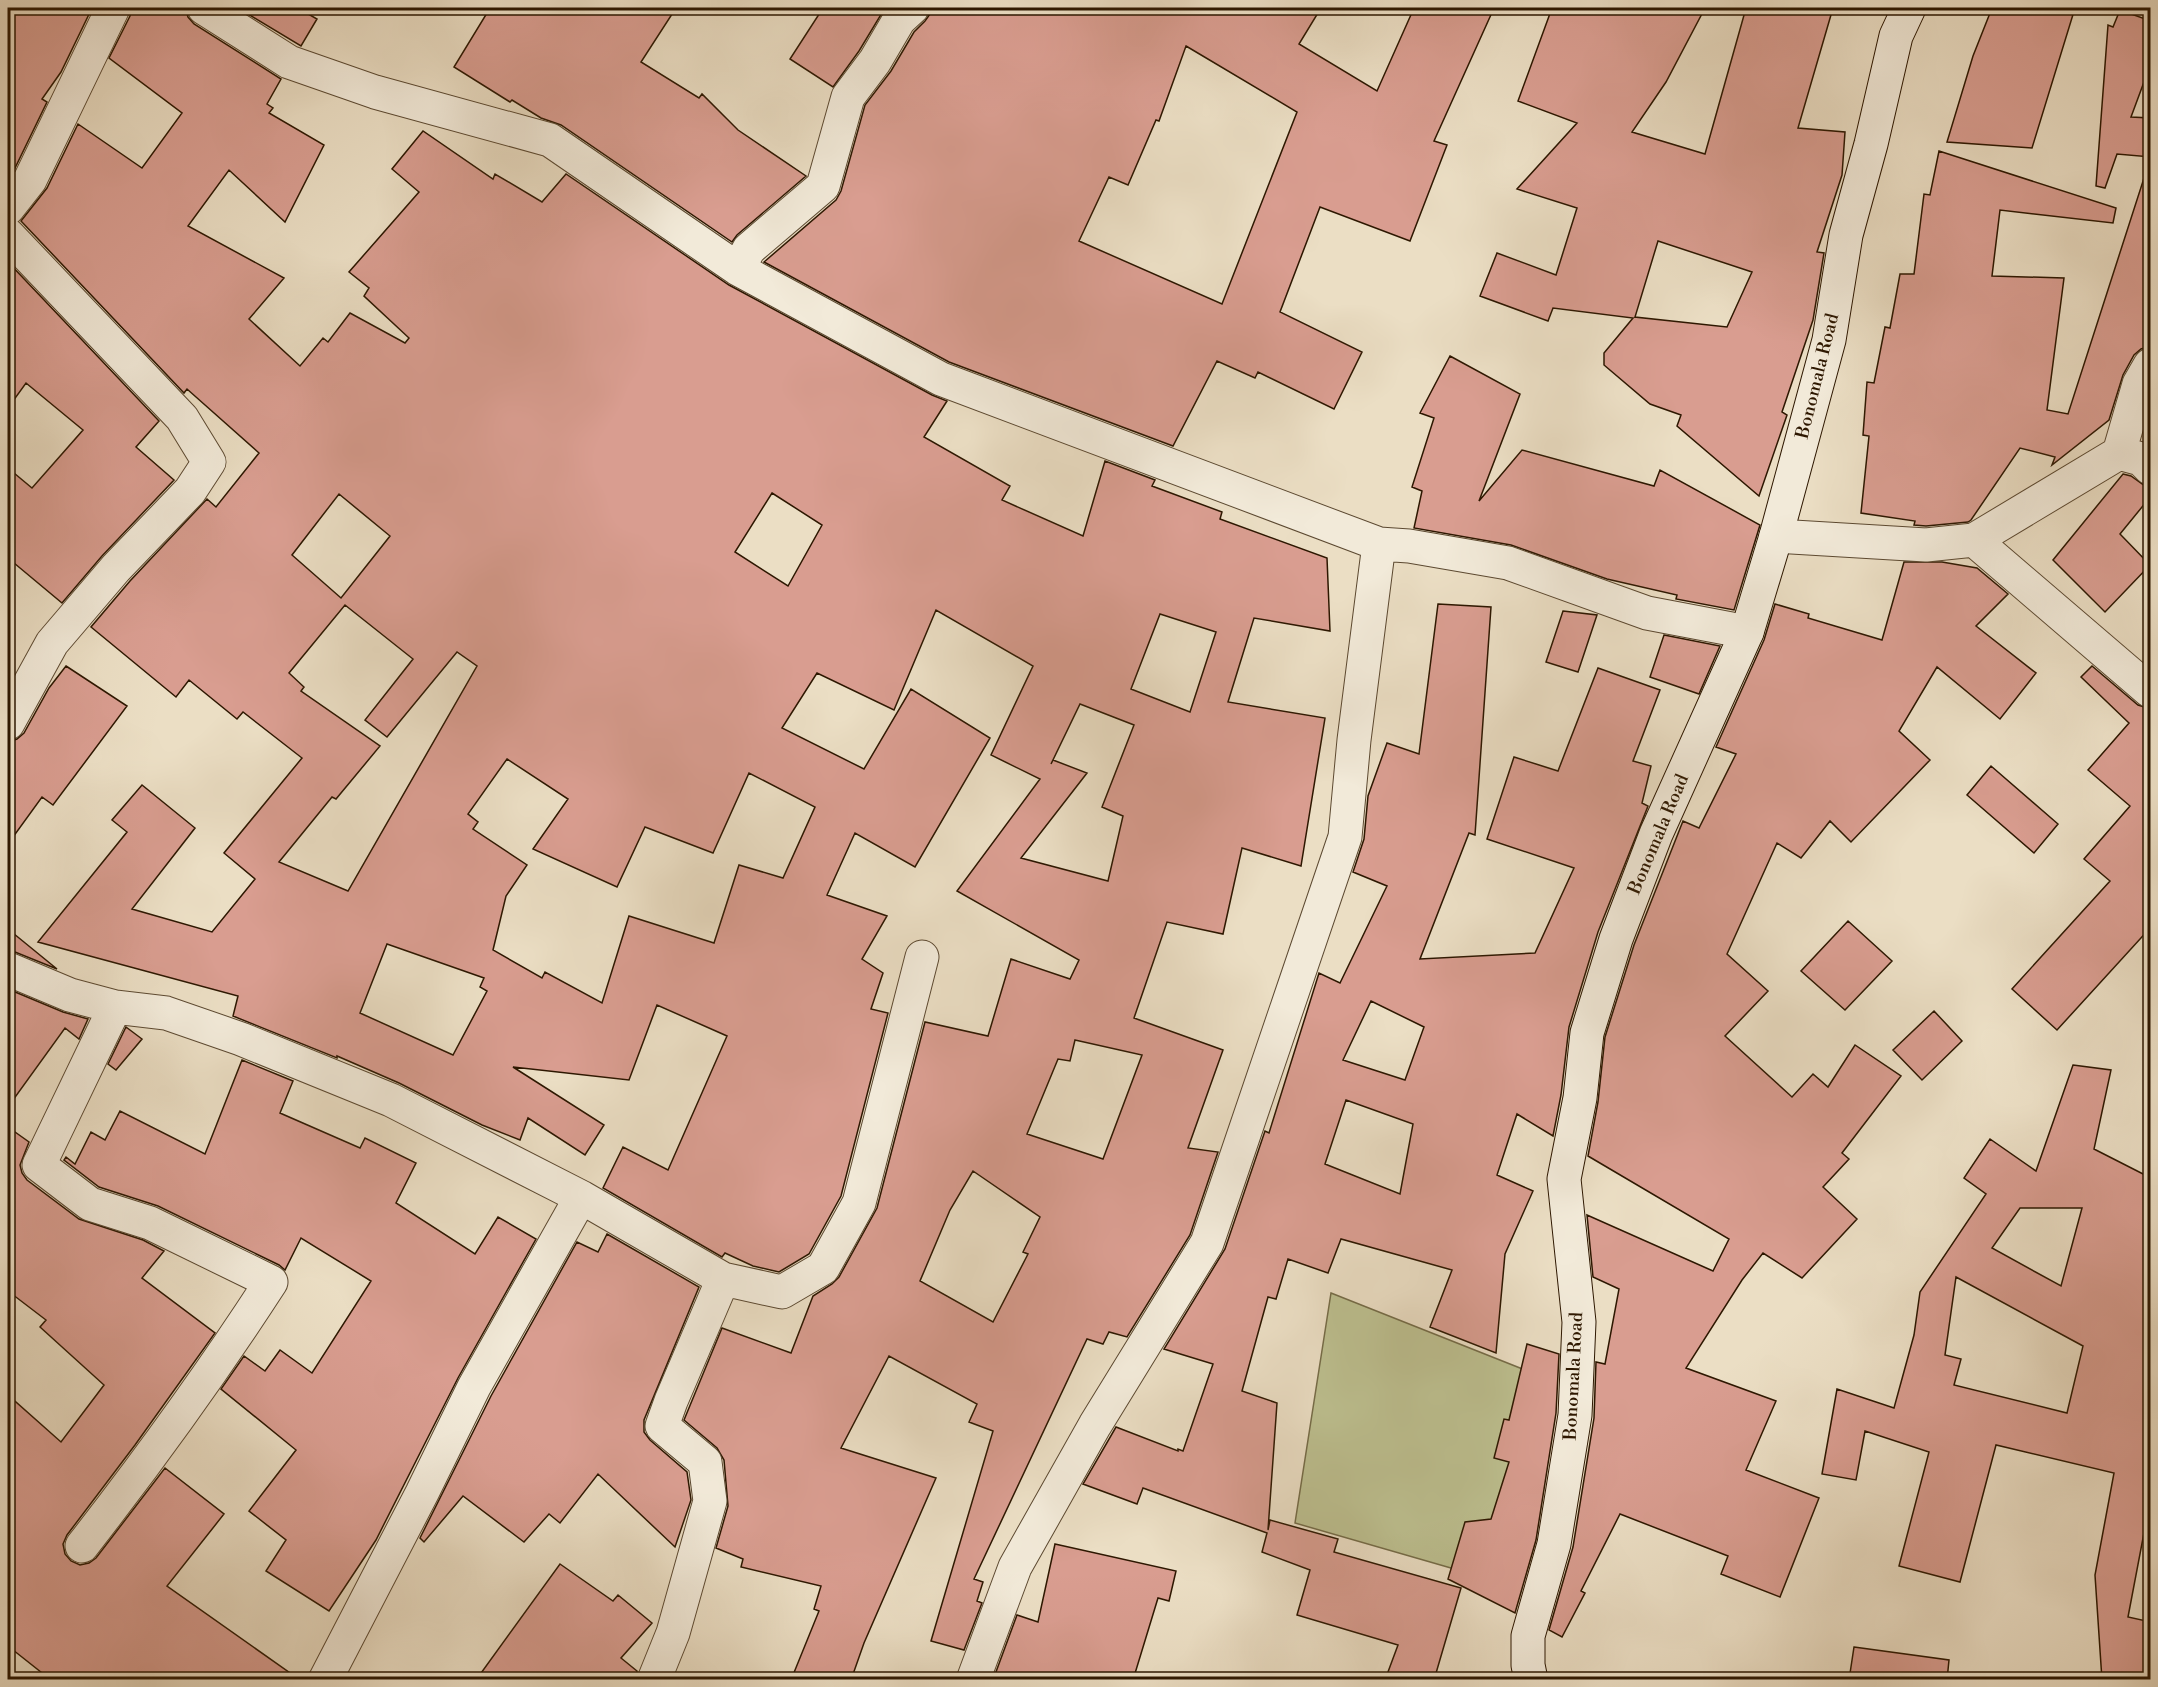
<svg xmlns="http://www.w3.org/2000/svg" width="2158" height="1687" font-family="'Libre Bodoni',serif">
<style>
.green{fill:#bdc090;stroke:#756c48;stroke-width:1.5}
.building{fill:#d99d90;stroke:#2d1700;stroke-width:1.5;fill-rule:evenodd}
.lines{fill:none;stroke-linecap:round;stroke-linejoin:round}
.street-casing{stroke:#5c4931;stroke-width:35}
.secondary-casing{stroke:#2d1700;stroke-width:35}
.street{stroke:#f2ead9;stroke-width:33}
.secondary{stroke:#f2ead9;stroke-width:33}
.labels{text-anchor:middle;stroke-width:4.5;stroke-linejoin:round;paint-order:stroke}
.street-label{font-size:18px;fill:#2d1700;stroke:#f2ead9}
</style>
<rect width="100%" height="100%" fill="#ebdec4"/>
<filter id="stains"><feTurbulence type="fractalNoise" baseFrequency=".00333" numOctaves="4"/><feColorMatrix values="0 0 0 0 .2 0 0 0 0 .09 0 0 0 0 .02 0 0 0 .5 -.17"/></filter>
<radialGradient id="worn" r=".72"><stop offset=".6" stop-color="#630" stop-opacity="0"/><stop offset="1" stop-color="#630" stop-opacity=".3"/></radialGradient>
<path class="green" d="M 1331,1293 L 1530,1372 L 1496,1581 L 1295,1523 Z"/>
<path class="building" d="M 8,8 L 92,8 L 61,72 L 42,99 L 47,102 L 14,170 L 8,178 Z
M 132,8 L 185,8 L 188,17 L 194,24 L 281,79 L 267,104 L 273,108 L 269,113 L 324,145 L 285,222 L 229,170 L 188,226 L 284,278 L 249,319 L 300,366 L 323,338 L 328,342 L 350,313 L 405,343 L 409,338 L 364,296 L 369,288 L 349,272 L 419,192 L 392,169 L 423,131 L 493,179 L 495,174 L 542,202 L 566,174 L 729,285 L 932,395 L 947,401 L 924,437 L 1010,486 L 1002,500 L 1083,536 L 1105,461 L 1155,480 L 1152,486 L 1222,512 L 1220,519 L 1327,558 L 1330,631 L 1254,618 L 1228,702 L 1325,718 L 1301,866 L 1242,848 L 1223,934 L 1167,922 L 1134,1018 L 1223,1050 L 1188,1148 L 1218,1152 L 1190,1235 L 1127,1337 L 1109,1332 L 1103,1344 L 1087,1339 L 974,1579 L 983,1582 L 977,1601 L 982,1603 L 964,1650 L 931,1641 L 993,1431 L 969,1422 L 977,1404 L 889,1356 L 841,1448 L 936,1478 L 864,1643 L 851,1680 L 791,1680 L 819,1611 L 814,1609 L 821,1586 L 741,1567 L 743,1559 L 716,1548 L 728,1506 L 724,1460 L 717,1448 L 684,1420 L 722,1328 L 791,1353 L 813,1296 L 832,1284 L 839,1277 L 877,1208 L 925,1022 L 988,1036 L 1011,959 L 1070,979 L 1079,960 L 957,891 L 1040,779 L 991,755 L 1033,666 L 936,610 L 894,710 L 817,673 L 782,728 L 864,769 L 911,689 L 990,738 L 915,867 L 855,833 L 827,895 L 887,916 L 862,959 L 883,973 L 871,1009 L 888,1013 L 841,1196 L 809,1254 L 779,1272 L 753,1266 L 725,1253 L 722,1257 L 603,1188 L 623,1147 L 668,1170 L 727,1036 L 657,1005 L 629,1080 L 513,1067 L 604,1125 L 585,1155 L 528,1118 L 520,1140 L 482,1125 L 399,1083 L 337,1056 L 337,1058 L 233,1016 L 238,996 L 38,942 L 127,832 L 112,820 L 142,785 L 195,828 L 132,909 L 212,932 L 255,879 L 224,853 L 302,758 L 243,712 L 237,719 L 189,680 L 176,697 L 91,627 L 130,581 L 207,499 L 216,507 L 259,453 L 187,389 L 184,393 L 21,221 L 47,188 L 78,124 L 142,168 L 182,113 L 109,58 L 130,16 ZM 772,493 L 822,525 L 788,586 L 735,552 ZM 339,494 L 390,536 L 341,598 L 292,555 ZM 345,605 L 413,659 L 365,720 L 387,737 L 457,652 L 477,666 L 348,891 L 279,862 L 332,797 L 336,799 L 380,746 L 301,691 L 304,687 L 289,673 ZM 1160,614 L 1216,632 L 1190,712 L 1131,689 ZM 1080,704 L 1134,725 L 1102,807 L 1123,816 L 1108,881 L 1021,858 L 1087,773 L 1053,760 L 1051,764 ZM 507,759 L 568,799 L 533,849 L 617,887 L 645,827 L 713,853 L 749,773 L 815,807 L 783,878 L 739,865 L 714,943 L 629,916 L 602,1003 L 545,972 L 542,978 L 493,950 L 506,896 L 527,865 L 473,829 L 478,822 L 468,814 ZM 387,944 L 484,978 L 480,987 L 487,991 L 453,1055 L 360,1013 ZM 1075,1040 L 1142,1055 L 1103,1159 L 1027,1134 L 1058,1059 L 1070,1061 ZM 973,1171 L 1040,1217 L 1023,1252 L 1028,1254 L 993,1322 L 920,1281 L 950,1210 Z
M 238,8 L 298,8 L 317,19 L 301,46 Z
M 490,8 L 676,8 L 641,62 L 699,98 L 702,94 L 738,130 L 806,176 L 737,235 L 732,242 L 561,125 L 541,118 L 512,100 L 510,102 L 454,67 Z
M 823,8 L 885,8 L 859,51 L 833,87 L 790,59 Z
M 930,8 L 1321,8 L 1299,44 L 1377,91 L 1414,8 L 1494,8 L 1434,141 L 1447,145 L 1410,241 L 1320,207 L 1280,312 L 1362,352 L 1334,409 L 1258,372 L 1255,378 L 1217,361 L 1173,446 L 949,362 L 764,262 L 836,200 L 841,191 L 865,105 L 891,71 L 914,32 L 925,21 L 930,14 ZM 1186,46 L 1297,112 L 1222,304 L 1079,241 L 1109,177 L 1128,185 L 1156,120 L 1159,121 Z
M 1552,8 L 1705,8 L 1666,82 L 1632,132 L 1705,154 L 1746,8 L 1833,8 L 1798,128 L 1845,132 L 1842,175 L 1817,252 L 1824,253 L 1813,320 L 1782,412 L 1787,415 L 1759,496 L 1677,426 L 1681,415 L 1650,404 L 1604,365 L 1604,353 L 1633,318 L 1553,308 L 1548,321 L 1480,296 L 1497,253 L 1556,275 L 1577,208 L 1517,189 L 1577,123 L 1518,101 ZM 1658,241 L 1752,272 L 1727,327 L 1635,317 Z
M 1992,8 L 2075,8 L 2032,148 L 1947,142 L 1973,56 Z
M 2120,10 L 2151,21 L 2151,63 L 2131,117 L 2151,118 L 2151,157 L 2117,154 L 2105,188 L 2096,186 L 2108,25 L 2113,27 Z
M 1939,151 L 2116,208 L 2113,223 L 2000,210 L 1992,276 L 2064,278 L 2047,410 L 2068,414 L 2144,178 L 2151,179 L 2151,346 L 2141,349 L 2134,355 L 2123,375 L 2109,420 L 2052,465 L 2055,457 L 2020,448 L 1971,520 L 1968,522 L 1926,526 L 1914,525 L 1915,521 L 1861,513 L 1869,436 L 1863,435 L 1867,382 L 1874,383 L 1885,327 L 1890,328 L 1900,274 L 1914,274 L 1924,194 L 1930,195 Z
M 8,262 L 159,421 L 136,447 L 174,480 L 102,556 L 62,603 L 8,558 L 8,468 L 32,488 L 83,430 L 26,383 L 8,408 Z
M 1450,356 L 1520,394 L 1479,501 L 1522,450 L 1654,486 L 1660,470 L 1760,525 L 1734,610 L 1676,599 L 1677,595 L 1607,579 L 1511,545 L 1414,528 L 1422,491 L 1412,487 L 1434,418 L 1420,413 Z
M 2123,474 L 2131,476 L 2145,486 L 2151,486 L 2151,496 L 2120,534 L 2150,565 L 2105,612 L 2053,560 Z
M 1904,562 L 1942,562 L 1977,568 L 2008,594 L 1976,626 L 2036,673 L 2000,719 L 1937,667 L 1899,731 L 1930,760 L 1851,842 L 1830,821 L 1801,858 L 1777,843 L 1727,954 L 1768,991 L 1725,1036 L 1792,1097 L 1813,1074 L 1828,1087 L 1855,1045 L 1901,1076 L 1842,1153 L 1849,1159 L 1823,1187 L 1857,1219 L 1802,1278 L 1763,1253 L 1742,1280 L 1686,1368 L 1776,1401 L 1746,1470 L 1819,1498 L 1780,1597 L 1721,1574 L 1728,1556 L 1620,1514 L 1581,1591 L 1585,1593 L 1562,1637 L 1549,1630 L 1573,1547 L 1594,1418 L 1596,1362 L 1605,1364 L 1619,1289 L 1593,1277 L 1587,1215 L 1713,1271 L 1729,1239 L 1588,1156 L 1598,1102 L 1605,1037 L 1634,945 L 1683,821 L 1699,828 L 1736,754 L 1716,747 L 1764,640 L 1775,604 L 1809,614 L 1808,618 L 1882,640 Z
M 1438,604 L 1491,607 L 1475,835 L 1469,833 L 1420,959 L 1535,953 L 1574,868 L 1487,839 L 1514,757 L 1558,771 L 1598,668 L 1660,690 L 1633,761 L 1651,766 L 1642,803 L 1648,806 L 1598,932 L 1569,1027 L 1561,1095 L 1553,1136 L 1517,1114 L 1497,1175 L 1533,1191 L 1505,1254 L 1496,1353 L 1430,1327 L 1452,1270 L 1341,1239 L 1328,1273 L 1288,1259 L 1276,1299 L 1268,1297 L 1242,1391 L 1277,1403 L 1268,1530 L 1270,1520 L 1338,1539 L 1334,1552 L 1461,1588 L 1434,1680 L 1385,1680 L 1398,1645 L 1297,1615 L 1310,1570 L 1262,1552 L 1267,1533 L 1143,1488 L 1137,1504 L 1083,1484 L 1116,1427 L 1178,1451 L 1178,1449 L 1183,1451 L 1213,1364 L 1164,1349 L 1225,1249 L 1265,1131 L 1269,1133 L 1319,973 L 1340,983 L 1387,886 L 1353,872 L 1364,839 L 1368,796 L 1387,743 L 1419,754 ZM 1371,1001 L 1424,1027 L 1405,1080 L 1343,1060 ZM 1346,1100 L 1413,1124 L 1400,1194 L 1325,1164 Z
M 1563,611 L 1597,615 L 1578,672 L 1546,662 Z
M 1664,635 L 1720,646 L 1699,694 L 1650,677 Z
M 66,666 L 127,706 L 53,805 L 42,797 L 8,844 L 8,742 L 17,739 L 24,733 L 49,688 Z
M 2092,666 L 2138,705 L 2151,709 L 2151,927 L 2057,1030 L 2012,989 L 2110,881 L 2084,859 L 2130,806 L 2088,770 L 2129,723 L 2081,677 Z
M 1991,766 L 2058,824 L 2034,853 L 1967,795 Z
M 1848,921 L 1892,961 L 1845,1010 L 1801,971 Z
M 8,929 L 57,969 L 15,952 L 8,951 Z
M 8,989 L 63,1012 L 88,1019 L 79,1039 L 65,1028 L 8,1107 Z
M 1934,1011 L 1962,1041 L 1922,1080 L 1893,1050 Z
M 126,1027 L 142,1039 L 116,1070 L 108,1064 Z
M 242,1060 L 293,1081 L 280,1113 L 360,1148 L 365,1138 L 416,1163 L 396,1203 L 475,1254 L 498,1217 L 536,1239 L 458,1378 L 376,1540 L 329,1611 L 266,1571 L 286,1540 L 249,1511 L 296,1450 L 221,1389 L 244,1356 L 265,1371 L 280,1350 L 312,1373 L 371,1281 L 301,1238 L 285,1270 L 279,1265 L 158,1206 L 99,1187 L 64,1160 L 66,1157 L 75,1164 L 91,1132 L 105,1140 L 120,1111 L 205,1154 Z
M 2073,1065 L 2111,1070 L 2094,1149 L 2151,1178 L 2151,1496 L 2128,1617 L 2151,1622 L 2151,1680 L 2102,1680 L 2095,1575 L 2114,1473 L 1996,1445 L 1960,1582 L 1899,1566 L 1929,1452 L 1865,1431 L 1856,1480 L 1822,1474 L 1837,1389 L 1894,1408 L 1914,1335 L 1920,1292 L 1986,1194 L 1964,1178 L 1990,1139 L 2036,1171 ZM 2020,1208 L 2082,1208 L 2061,1286 L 1992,1248 ZM 1956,1277 L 2083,1346 L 2067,1413 L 1954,1385 L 1961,1359 L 1945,1355 Z
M 8,1127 L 29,1142 L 20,1165 L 22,1173 L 27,1180 L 79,1219 L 143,1240 L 164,1251 L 142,1278 L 215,1333 L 135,1445 L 67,1535 L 63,1544 L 65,1554 L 71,1561 L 80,1565 L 89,1563 L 96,1558 L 165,1468 L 224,1514 L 167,1586 L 300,1680 L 51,1680 L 8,1646 L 8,1395 L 61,1442 L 104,1385 L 40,1327 L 46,1320 L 8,1291 Z
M 607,1234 L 699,1287 L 644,1420 L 644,1432 L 650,1440 L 687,1472 L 691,1500 L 675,1547 L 598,1474 L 560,1523 L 549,1514 L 524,1542 L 463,1496 L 424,1542 L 420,1538 L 491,1396 L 577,1242 L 598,1252 Z
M 1527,1344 L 1559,1354 L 1556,1413 L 1536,1540 L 1515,1613 L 1448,1579 L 1465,1522 L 1491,1519 L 1509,1462 L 1494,1458 L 1504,1419 L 1509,1420 Z
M 1055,1544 L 1176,1571 L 1169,1601 L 1158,1598 L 1133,1680 L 993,1680 L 1017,1615 L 1038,1622 Z
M 560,1564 L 613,1601 L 618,1595 L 652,1623 L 621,1658 L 637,1671 L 636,1680 L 476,1680 Z
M 1854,1647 L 1949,1660 L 1947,1680 L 1849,1680 Z"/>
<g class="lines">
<defs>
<path id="street" d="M 204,8 L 289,62 L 375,92 L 550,140 L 738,269 L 941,379 L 1379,544 L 1409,546 L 1508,563 L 1647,613 L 1747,632
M 8,208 L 30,180 L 113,8
M 8,235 L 182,418 L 209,462 L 190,491 L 116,568 L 52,643 L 8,723
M 738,269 L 749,249 L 823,186 L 848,97 L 875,61 L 899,20 L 912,8
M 2119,453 L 2139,384 L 2150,365
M 1776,536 L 1926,545 L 1974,540 L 2119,453 L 2141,459 L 2150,468
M 1974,540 L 2150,691
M 8,969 L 70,995 L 115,1007 L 166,1013 L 241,1039 L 391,1100 L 581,1197 L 723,1279 L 782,1292 L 823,1268 L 859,1203 L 922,957
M 82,1546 C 149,1460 212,1373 271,1282 L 150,1223 L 90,1204 L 39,1165 L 115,1007
M 325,1680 L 422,1493 L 474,1387 L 581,1197
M 654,1680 L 673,1633 L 710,1501 L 705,1462 L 662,1426 L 671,1401 L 723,1279
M 973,1680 L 1015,1567 L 1095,1425 L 1207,1243 L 1345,837 L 1354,740 L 1379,544"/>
<path id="secondary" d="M 1531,1680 L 1528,1665 L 1528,1636 L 1554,1544 L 1575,1415 L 1579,1322 L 1564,1179 L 1580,1098 L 1587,1033 L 1616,939 L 1656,834 L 1747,632 L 1776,536 L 1829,340 L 1846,235 L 1871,144 L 1896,36 L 1909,8"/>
</defs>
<use href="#street" class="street-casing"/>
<use href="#secondary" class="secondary-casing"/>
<use href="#street" class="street"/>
<use href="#secondary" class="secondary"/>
</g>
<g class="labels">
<g class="street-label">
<text transform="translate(1817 376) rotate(-76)" y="6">Bonomala Road</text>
<text transform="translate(1658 834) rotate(-67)" y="6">Bonomala Road</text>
<text transform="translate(1573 1376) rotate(-87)" y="6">Bonomala Road</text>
</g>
</g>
<rect width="2158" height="1687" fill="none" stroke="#ebdec4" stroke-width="30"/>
<rect x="9" y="9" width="2140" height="1669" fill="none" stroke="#2d1700" stroke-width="3"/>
<rect x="15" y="15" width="2128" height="1657" fill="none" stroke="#2d1700" stroke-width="1.5"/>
<rect width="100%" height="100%" filter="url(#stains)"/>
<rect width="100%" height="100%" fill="url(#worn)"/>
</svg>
